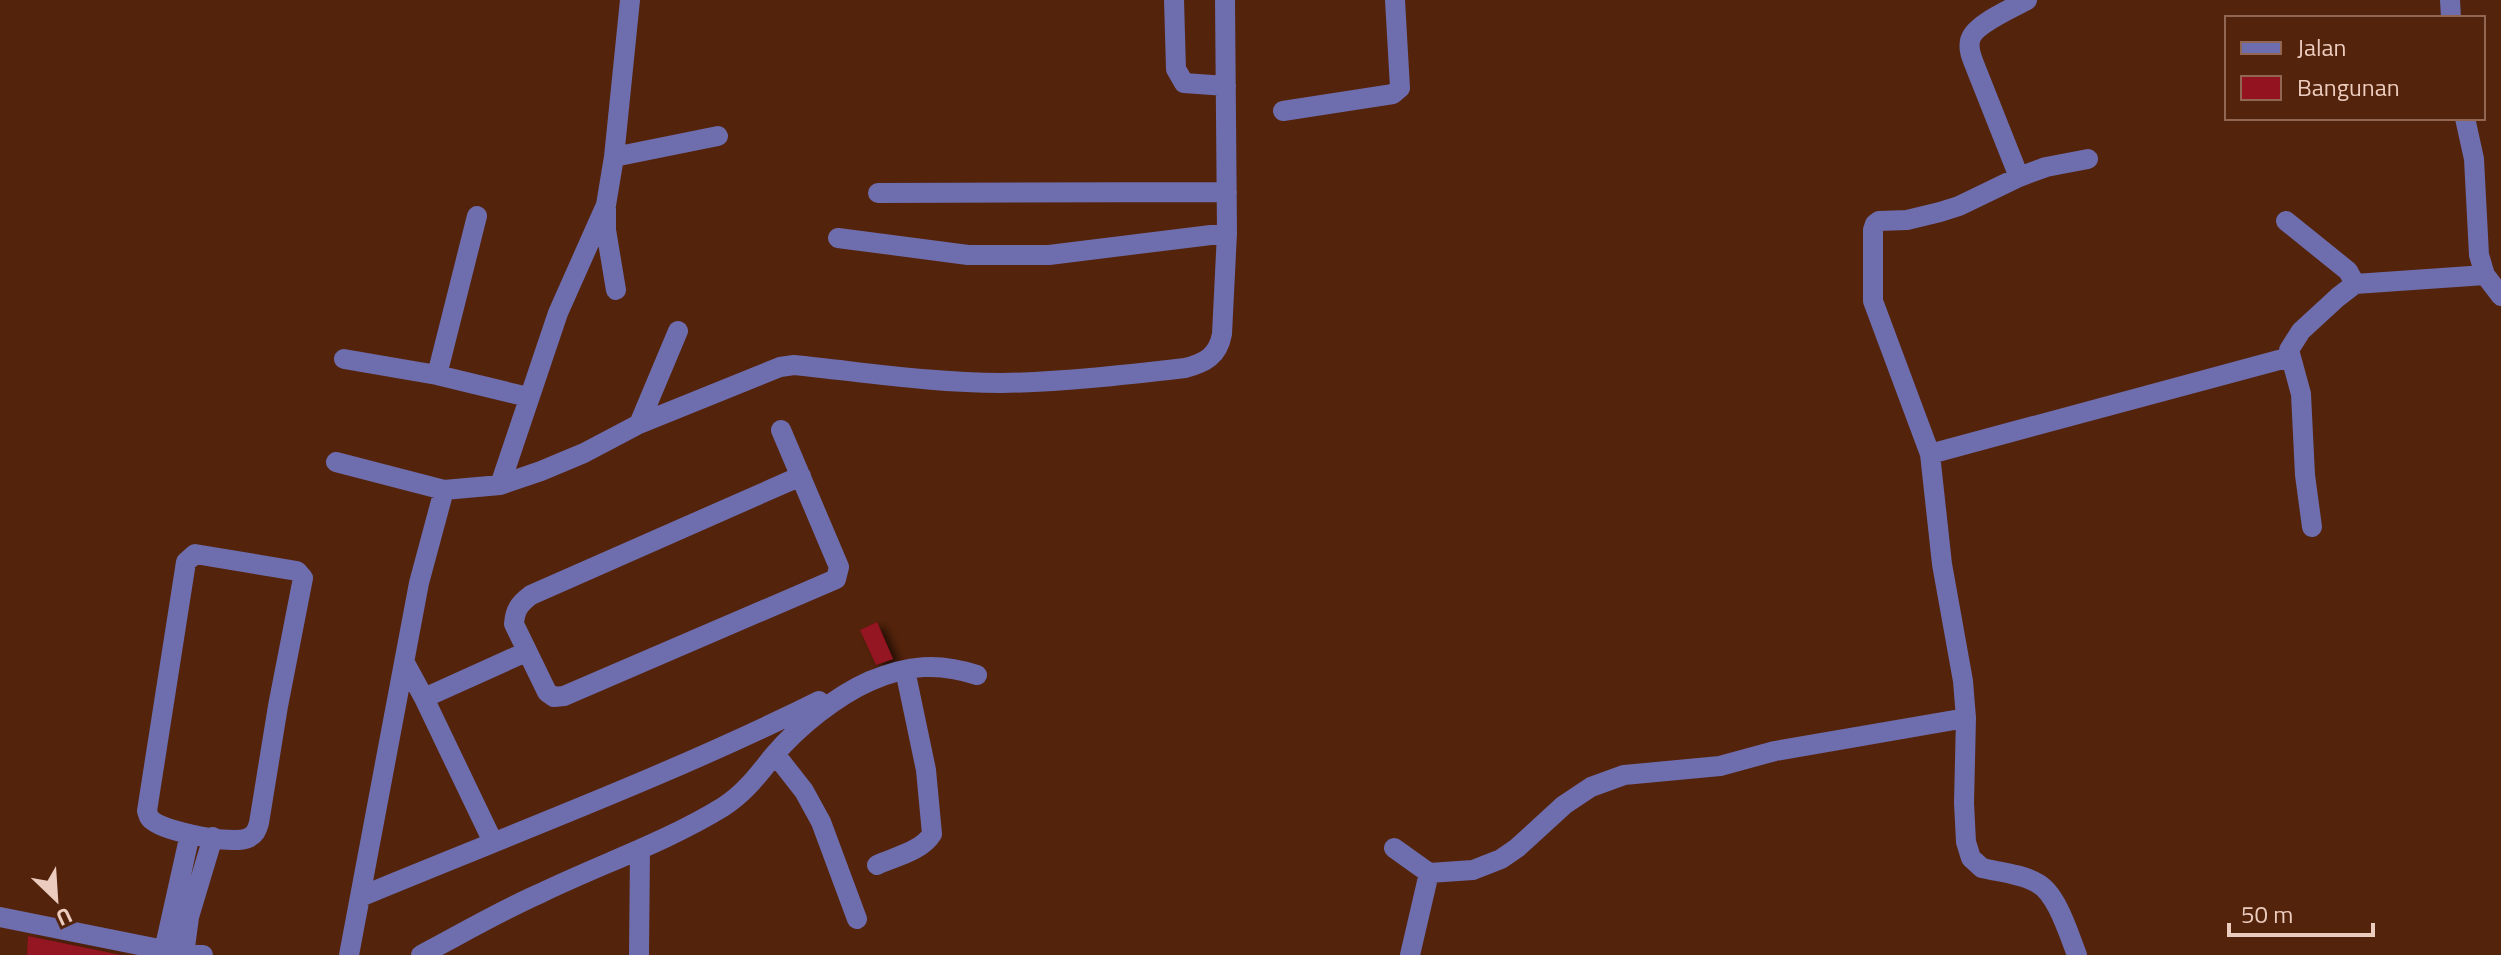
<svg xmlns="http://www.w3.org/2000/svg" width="2501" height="955" font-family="'Titillium Web',sans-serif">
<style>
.building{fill:#941320;filter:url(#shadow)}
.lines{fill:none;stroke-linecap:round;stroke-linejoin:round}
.minor{stroke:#6e6dae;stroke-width:20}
</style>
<defs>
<filter id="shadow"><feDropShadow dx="7" dy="4" stdDeviation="4" flood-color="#0009"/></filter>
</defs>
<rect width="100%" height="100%" fill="#54230b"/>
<path class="building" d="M 877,622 L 893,659 L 876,665 L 860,630 Z
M 28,936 L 121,955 L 27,955 Z"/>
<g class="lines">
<path class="minor" d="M 1174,0 L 1176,69 L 1184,83 L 1226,86
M 2450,0 L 2451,18
M 1283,111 L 1393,94 L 1400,88 L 1395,0
M 2465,118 L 2474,159 L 2479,255 L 2485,275 L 2501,296
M 614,157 L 718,136
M 2019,177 L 1975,66 C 1972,58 1968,50 1970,41 C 1972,25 2013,8 2027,0
M 878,193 L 1227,192
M 606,209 L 606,230 L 616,290
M 2286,221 L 2348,271 L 2355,284
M 838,238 L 968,255 L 1049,255 L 1227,233
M 344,359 L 437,375 L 528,397
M 437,375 L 477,216
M 639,424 L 678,331
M 781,430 L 839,567 L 836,579 L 564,696 L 554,697 L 547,692 L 514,624 C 515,610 519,604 531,595 L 801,476
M 1930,454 L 2290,357
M 336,462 L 444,490
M 500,485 L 558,313 L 606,205 L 614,157 L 630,0
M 2312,527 L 2305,475 L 2301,394 L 2289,350 L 2301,331 L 2338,297 L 2355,284 L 2485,275
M 195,554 L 297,571 L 303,578 L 278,706 L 259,823 C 257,830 255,835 248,838 C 232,845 167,832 153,821 C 148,818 149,816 147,811 L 186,562 Z
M 405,663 L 424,698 L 493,842
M 424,698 L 526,652
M 775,754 L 804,791 L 821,822 L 857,919
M 1394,848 L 1429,873 L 1473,870 L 1501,859 L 1517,848 L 1564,805 L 1591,787 L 1624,775 L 1720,766 L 1775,751 L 1966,718
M 877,865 C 894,857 922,851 932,834 L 926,770 L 905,670
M 360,897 C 514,833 670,775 819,701
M 0,917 L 184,954 L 203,955
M 163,955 L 190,834
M 184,955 L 189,917 L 213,837
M 349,955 L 419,583 L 444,490 L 500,485 L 541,471 L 584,453 L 639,424 L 780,367 L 794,365 C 863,372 932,383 1002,383 C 1063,382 1124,375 1185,368 C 1205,363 1218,356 1222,334 L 1227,233 L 1225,0
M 421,955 C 461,934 500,911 541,893 C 601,864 666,842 723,807 C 745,793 758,775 774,755 C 798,727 836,696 870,681 C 908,665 938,662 977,675
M 639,955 L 640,849
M 1410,955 L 1429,873
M 2077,955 C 2069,935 2057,893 2037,883 C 2022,874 1999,872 1982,868 L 1971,858 L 1966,842 L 1964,803 L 1966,718 L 1963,681 L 1942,564 L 1930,454 L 1873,301 L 1873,230 L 1875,224 L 1879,221 L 1907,220 L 1940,212 L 1959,206 L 2019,177 L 2046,167 L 2088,159"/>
</g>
<rect x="2225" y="16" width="260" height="104" fill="#54230b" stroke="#916753" stroke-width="2"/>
<rect x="2241" y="42" width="40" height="12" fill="#6e6dae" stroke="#916753" stroke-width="2"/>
<text x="2297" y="56" font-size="24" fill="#ecccbf">Jalan</text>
<rect x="2241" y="76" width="40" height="24" fill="#941320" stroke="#916753" stroke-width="2"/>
<text x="2297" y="96" font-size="24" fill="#ecccbf">Bangunan</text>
<g transform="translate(56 899) rotate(155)" stroke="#54230b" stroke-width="6" paint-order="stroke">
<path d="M0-6L14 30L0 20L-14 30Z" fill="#ecccbf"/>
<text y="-12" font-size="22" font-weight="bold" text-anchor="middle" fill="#ecccbf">U</text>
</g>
<path d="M2229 923v12h144v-12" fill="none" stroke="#ecccbf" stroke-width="4"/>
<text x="2241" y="923" font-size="24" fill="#ecccbf" stroke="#54230b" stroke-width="6" paint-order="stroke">50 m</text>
</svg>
